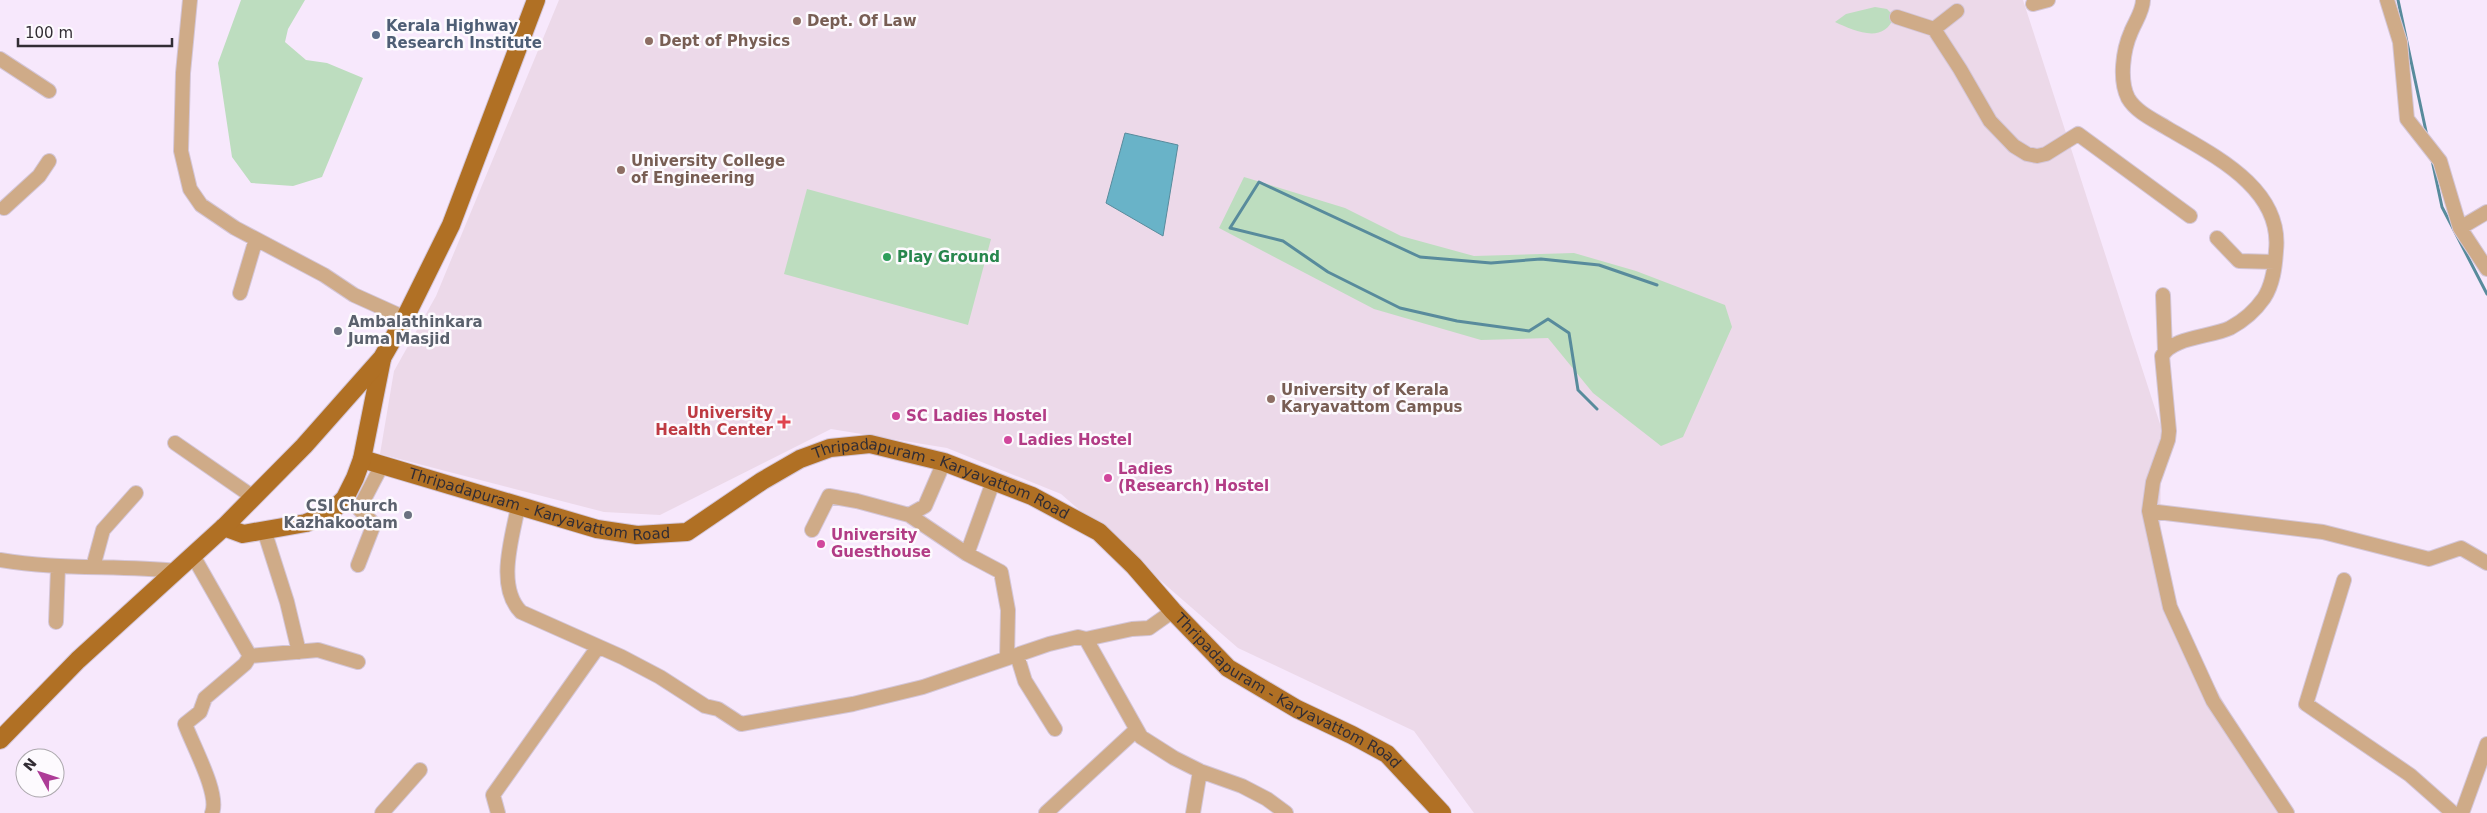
<svg xmlns="http://www.w3.org/2000/svg" width="2487" height="813" font-family="'DejaVu Sans',sans-serif">
<style>
.education{fill:#ecd9e9}
.green{fill:#bdddbf}
.water{fill:#69b3c8;stroke:#588b9c}
.lines{fill:none;stroke-linecap:round;stroke-linejoin:round}
.stream{stroke:#588b9c;stroke-width:3}
.minor-casing{stroke:#d4c6d8;stroke-width:16}
.major-casing{stroke:#d4c6d8;stroke-width:20}
.minor{stroke:#cfab88;stroke-width:14}
.major{stroke:#b07024;stroke-width:18}
.education-dot{fill:#8d6e63;stroke:#fdfafe;stroke-width:2}
.service-dot{fill:#5c6f8a;stroke:#fdfafe;stroke-width:2}
.leisure-dot{fill:#2e9e5b;stroke:#fdfafe;stroke-width:2}
.worship-dot{fill:#6b7280;stroke:#fdfafe;stroke-width:2}
.hotel-dot{fill:#d1479c;stroke:#fdfafe;stroke-width:2}
.health-dot{fill:#e0444e;stroke:#fdfafe;stroke-width:2}
.labels{text-anchor:middle;stroke-width:5;stroke-linejoin:round;paint-order:stroke}
.education-label{font-size:15px;font-weight:bold;fill:#785e54;stroke:#fdfafe;text-anchor:start}
.service-label{font-size:15px;font-weight:bold;fill:#4e5e75;stroke:#fdfafe;text-anchor:start}
.leisure-label{font-size:15px;font-weight:bold;fill:#27864d;stroke:#fdfafe;text-anchor:start}
.worship-label{font-size:15px;font-weight:bold;fill:#5b616d;stroke:#fdfafe;text-anchor:start}
.health-label{font-size:15px;font-weight:bold;fill:#be3a42;stroke:#fdfafe;text-anchor:end}
.hotel-label{font-size:15px;font-weight:bold;fill:#b23c85;stroke:#fdfafe;text-anchor:start}
.street-label{font-size:15px;fill:#322d34;stroke:#fdfafe}
</style>
<rect width="100%" height="100%" fill="#f7e8fc"/>
<path class="education" d="M 559,0 L 2023,0 L 2161,427 L 2160,587 L 2285,813 L 1474,813 L 1414,731 L 1238,648 L 1061,494 L 947,448 L 831,429 L 660,515 L 604,512 L 380,454 L 394,371 L 436,296 Z"/>
<path class="green" d="M 241,0 L 305,0 L 288,29 L 285,42 L 306,60 L 327,63 L 363,78 L 322,177 L 293,186 L 251,183 L 232,157 L 218,63 Z
M 1875,7 L 1887,9 L 1894,16 C 1885,45 1854,31 1835,22 L 1846,14 Z
M 1244,177 L 1345,208 L 1401,236 L 1474,256 L 1574,253 L 1636,271 L 1725,305 L 1732,327 L 1683,437 L 1661,446 L 1593,393 L 1548,338 L 1481,340 L 1374,309 L 1219,228 Z
M 807,189 L 991,239 L 968,325 L 784,274 Z"/>
<path class="water" d="M 1125,133 L 1178,145 L 1163,236 L 1106,203 Z"/>
<g class="lines">
<path class="stream" d="M 2398,0 L 2427,136
M 2432,160 L 2442,207 L 2487,294
M 1597,409 L 1578,390 L 1569,333 L 1548,319 L 1529,331 L 1457,321 L 1400,308 L 1328,272 L 1283,241 L 1230,228 L 1259,182 L 1420,257 L 1491,263 L 1541,259 L 1599,265 L 1657,285"/>
<defs>
<path id="minor" d="M 190,0 L 183,73 L 181,151 L 190,189 L 201,205 L 235,228 L 324,275 L 354,295 L 405,318
M 2143,0 C 2143,11 2135,22 2131,32 C 2123,50 2119,80 2128,98 C 2136,112 2154,120 2167,128 C 2213,155 2283,188 2276,251 C 2275,267 2273,284 2264,298 C 2255,311 2243,321 2230,328 C 2211,337 2172,337 2162,356 L 2169,431 L 2168,440 L 2153,482 L 2149,511 L 2170,607 L 2213,701 L 2287,813
M 2387,0 L 2400,42 L 2407,119 L 2440,161 L 2460,228 L 2487,269
M 2033,4 L 2048,0
M 1897,17 L 1934,29 L 1960,69 L 1990,121 L 2014,146 L 2027,154 L 2037,156 L 2046,154 L 2078,134 L 2190,216
M 1934,29 L 1957,11
M 0,59 L 49,91
M 4,208 L 39,176 L 49,161
M 2460,228 L 2487,212
M 2217,238 L 2239,261 L 2275,262
M 240,293 L 256,239
M 2163,295 L 2165,351
M 175,443 L 253,497
M 518,507 C 512,538 496,587 521,612 L 622,657 L 660,677 L 705,706 L 718,709 L 741,724 L 853,704 L 923,687 L 1049,644 L 1078,637 L 1086,639 L 1132,629 L 1149,628 L 1173,611
M 2149,511 L 2323,532 L 2429,559 L 2461,548 L 2487,563
M 909,515 L 967,554 L 1001,572 L 1008,610 L 1007,658
M 264,530 L 287,602 L 299,652
M 812,530 L 829,496 L 857,501 L 909,515 L 925,506 L 944,462
M 192,554 L 250,656 L 245,664 L 205,698 L 200,712 L 185,724 C 192,744 220,794 212,813
M 967,554 L 993,482
M 0,560 C 58,570 117,565 176,571
M 358,565 L 374,524 L 359,509 L 382,465
M 93,567 L 103,530 L 136,493
M 2344,580 L 2306,704 L 2410,775 L 2453,813
M 56,622 L 58,567
M 1086,639 L 1141,737 L 1174,758 L 1200,771 L 1242,786 L 1267,799 L 1286,813
M 1017,655 L 1025,681 L 1055,729
M 250,656 L 318,650 L 358,662
M 382,813 L 420,770
M 498,813 L 493,795 L 598,647
M 1046,813 L 1136,730
M 1193,813 L 1200,771
M 2462,813 L 2487,744"/>
<g id="major">
<path id="s1" d="M 362,459 L 597,529 L 637,535 L 687,532 L 762,481 L 800,459 L 830,448 L 870,444 L 944,462 L 1032,496 L 1099,532 L 1134,566 L 1173,611 L 1228,668 L 1297,709 L 1352,735 L 1387,754 L 1442,813"/>
<path d="M 224,527 L 243,534 L 306,523 L 329,514 L 345,498 L 355,478 L 362,459 L 382,359"/>
<path d="M 0,740 L 78,660 L 224,527 L 304,446 L 382,358 L 405,318 L 451,225 L 536,0"/>
</g>
</defs>
<use href="#minor" class="minor-casing"/>
<use href="#major" class="major-casing"/>
<use href="#minor" class="minor"/>
<use href="#major" class="major"/>
</g>
<g class="education-dot">
<circle cx="797" cy="21" r="5"/>
<circle cx="649" cy="41" r="5"/>
<circle cx="621" cy="170" r="5"/>
<circle cx="1271" cy="399" r="5"/>
</g>
<circle class="service-dot" cx="376" cy="35" r="5"/>
<circle class="leisure-dot" cx="887" cy="257" r="5"/>
<g class="worship-dot">
<circle cx="338" cy="331" r="5"/>
<circle cx="408" cy="515" r="5"/>
</g>
<g class="hotel-dot">
<circle cx="896" cy="416" r="5"/>
<circle cx="1008" cy="440" r="5"/>
<circle cx="1108" cy="478" r="5"/>
<circle cx="821" cy="544" r="5"/>
</g>
<path class="health-dot" d="M781.5 414.5h5v5h5v5h-5v5h-5v-5h-5v-5h5z"/>
<g class="labels">
<g class="education-label">
<text x="807" y="26">Dept. Of Law</text>
<text x="659" y="46">Dept of Physics</text>
<text x="631" y="166">University College<tspan x="631" dy="17">of Engineering</tspan></text>
<text x="1281" y="395">University of Kerala<tspan x="1281" dy="17">Karyavattom Campus</tspan></text>
</g>
<g class="service-label">
<text x="386" y="31">Kerala Highway<tspan x="386" dy="17">Research Institute</tspan></text>
</g>
<g class="leisure-label">
<text x="897" y="262">Play Ground</text>
</g>
<g class="worship-label">
<text x="348" y="327">Ambalathinkara<tspan x="348" dy="17">Juma Masjid</tspan></text>
<text x="398" y="511" text-anchor="end">CSI Church<tspan x="398" dy="17">Kazhakootam</tspan></text>
</g>
<g class="health-label">
<text x="773" y="418">University<tspan x="773" dy="17">Health Center</tspan></text>
</g>
<g class="hotel-label">
<text x="906" y="421">SC Ladies Hostel</text>
<text x="1018" y="445">Ladies Hostel</text>
<text x="1118" y="474">Ladies<tspan x="1118" dy="17">(Research) Hostel</tspan></text>
<text x="831" y="540">University<tspan x="831" dy="17">Guesthouse</tspan></text>
</g>
<g class="street-label">
<text dy="5" stroke="none"><textPath href="#s1" startOffset="619">Thripadapuram - Karyavattom Road</textPath></text>
<text dy="5" stroke="none"><textPath href="#s1" startOffset="184">Thripadapuram - Karyavattom Road</textPath></text>
<text dy="5" stroke="none"><textPath href="#s1" startOffset="1039">Thripadapuram - Karyavattom Road</textPath></text>
</g>
</g>
<g transform="translate(40 773) rotate(310)"><circle r="24" fill="#fdfafe" stroke="#aca8ad"/>
<path d="M0-4L9 19L0 12L-9 19Z" fill="#ad3c97"/>
<text y="-8" font-size="14" font-weight="bold" text-anchor="middle" fill="#322d34">N</text>
</g>
<path d="M18 38v8h154v-8" fill="none" stroke="#322d34" stroke-width="2.5"/>
<text x="25" y="38" font-size="15" fill="#322d34" stroke="#fdfafe" stroke-width="4" paint-order="stroke">100 m</text>
</svg>
